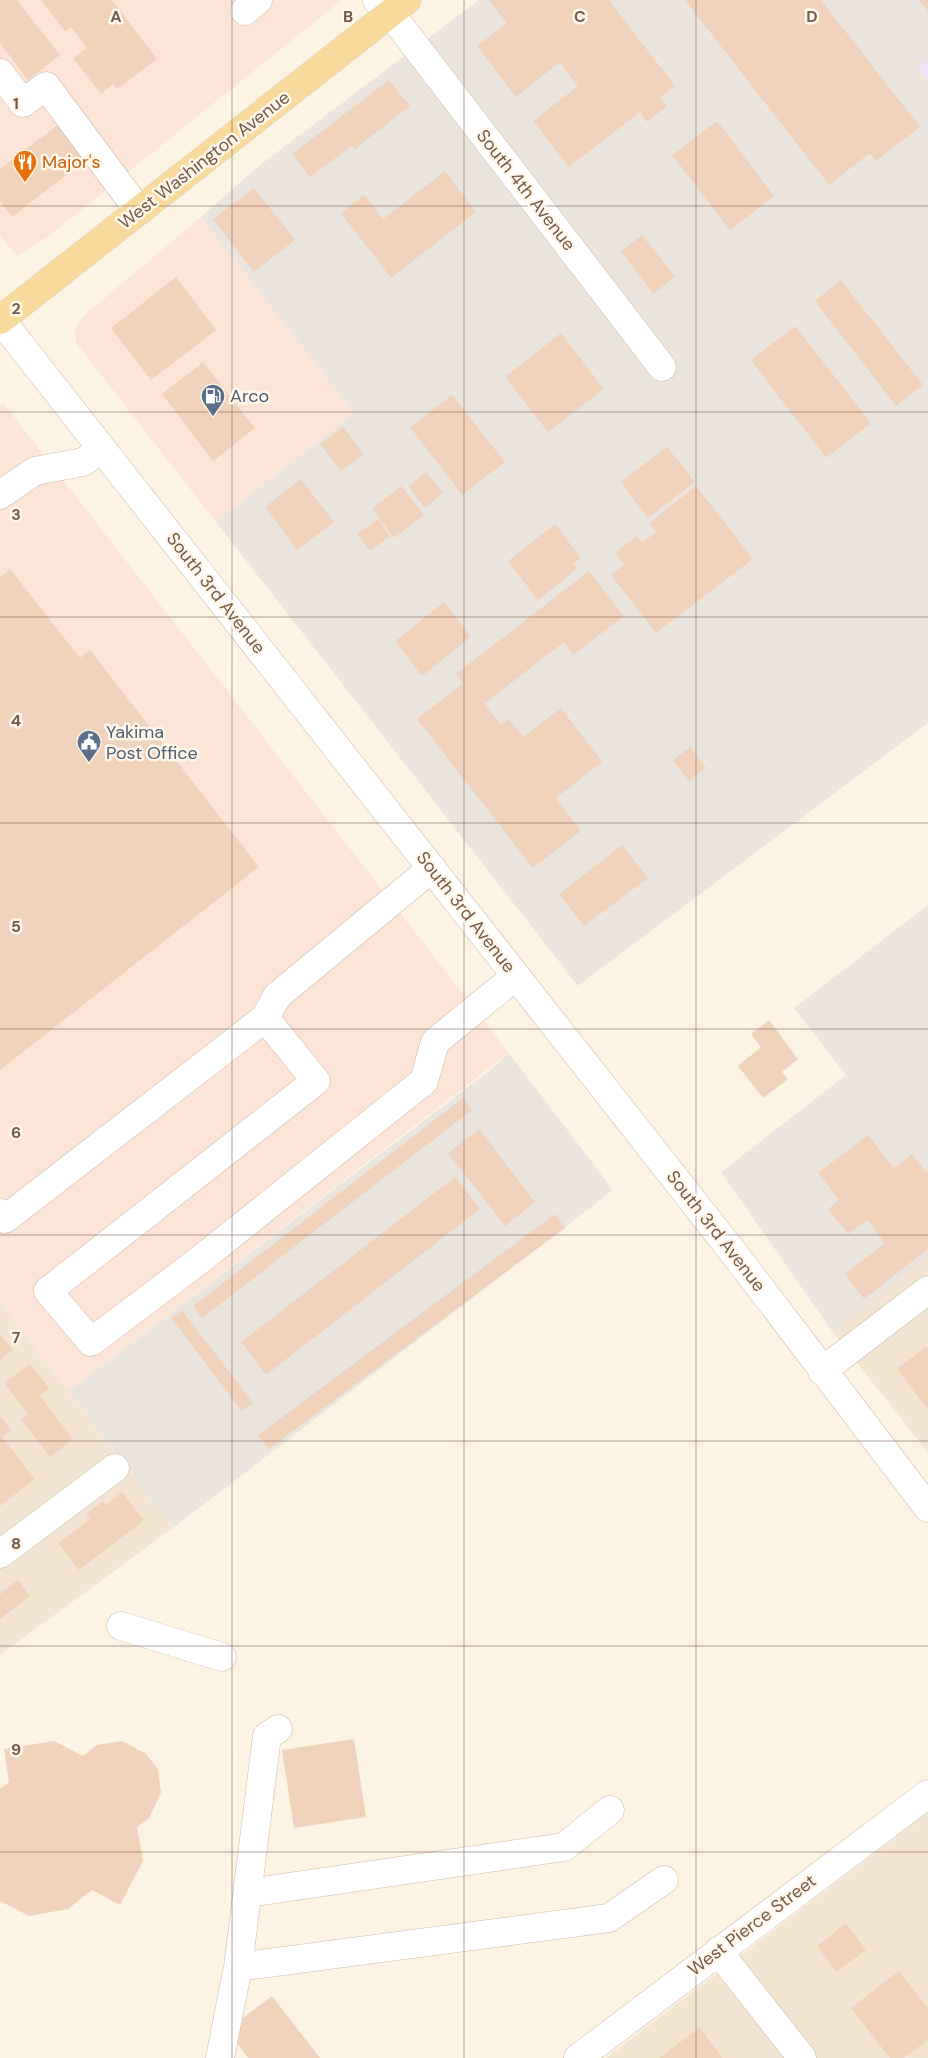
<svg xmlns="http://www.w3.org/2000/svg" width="928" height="2058" font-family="'DM Sans',sans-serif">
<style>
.residential{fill:#f3e5d2}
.commercial{fill:#fce4d7}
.industrial{fill:#ebe5de}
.education{fill:#f0e0f8}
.building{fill:#f0d3bc}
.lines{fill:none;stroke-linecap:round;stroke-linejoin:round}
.minor-casing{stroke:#cdbbaa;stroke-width:29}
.major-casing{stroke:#dbd4d0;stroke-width:29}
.minor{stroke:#fff;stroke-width:28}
.major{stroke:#f9da9d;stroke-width:28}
.grid{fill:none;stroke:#735a4a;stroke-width:1;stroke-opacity:0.55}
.labels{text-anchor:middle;stroke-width:5;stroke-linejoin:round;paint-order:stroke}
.street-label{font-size:18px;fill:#735a4a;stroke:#fff7e9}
.food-label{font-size:18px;fill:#c56008;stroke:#fff7e9;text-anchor:start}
.service-label{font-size:18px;fill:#4e5e75;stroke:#fff7e9;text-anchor:start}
.grid-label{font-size:16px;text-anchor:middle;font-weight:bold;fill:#735a4a;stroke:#fff7e9;stroke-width:5;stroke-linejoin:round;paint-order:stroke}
</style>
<rect width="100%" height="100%" fill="#fcf3e3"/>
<path class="residential" d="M 928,1257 L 928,1453 L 832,1331 Z
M 0,1301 L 173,1528 L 0,1655 Z
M 928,1813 L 928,2058 L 606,2058 Z"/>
<path class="commercial" d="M 0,0 L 342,0 L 50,235 L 17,256 L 0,235 Z
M 201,217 L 354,413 L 216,522 L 77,344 L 75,330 L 81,318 Z
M 4,404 L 509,1053 L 69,1391 L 0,1301 L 0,405 Z"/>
<path class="industrial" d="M 479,0 L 928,0 L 928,60 L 918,68 L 928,80 L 928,723 L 578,986 L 216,522 L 354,413 L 201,217 L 260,165 Z
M 928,905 L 928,1257 L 832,1331 L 721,1172 L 846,1075 L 794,1008 Z
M 509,1053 L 613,1190 L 173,1528 L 69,1391 L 489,1071 Z"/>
<path class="education" d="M 928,60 L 928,80 L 918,68 Z"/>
<path class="building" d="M 0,0 L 17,0 L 60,55 L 28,80 L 0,43 Z
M 41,0 L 112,0 L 157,59 L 117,89 L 113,84 L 101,94 L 73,58 L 87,48 L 71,27 L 65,31 Z
M 489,0 L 609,0 L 675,86 L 660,97 L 667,106 L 647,122 L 640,112 L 569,167 L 533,121 L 578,86 L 560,62 L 516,97 L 477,46 L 507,23 Z
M 685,0 L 821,0 L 920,127 L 876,161 L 870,153 L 829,185 Z
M 919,0 L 928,0 L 928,11 Z
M 389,80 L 410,106 L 355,149 L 352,146 L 310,177 L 292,154 Z
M 717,121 L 774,196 L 730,230 L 672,155 Z
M 59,124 L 86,160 L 12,217 L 0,201 L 0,169 Z
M 445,171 L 476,212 L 391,278 L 341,213 L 364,195 L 383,219 Z
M 254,188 L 295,240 L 254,272 L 213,219 Z
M 642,235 L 675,277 L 653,294 L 621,251 Z
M 176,277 L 216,330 L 151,380 L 111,328 Z
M 841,280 L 923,385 L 896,406 L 815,301 Z
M 795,326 L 871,423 L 826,458 L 751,360 Z
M 561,333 L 604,389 L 548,432 L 505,377 Z
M 203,362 L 255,428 L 213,461 L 162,394 Z
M 452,395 L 505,462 L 462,495 L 410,427 Z
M 343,427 L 364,454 L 341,471 L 320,444 Z
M 667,447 L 695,482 L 648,518 L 621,482 Z
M 426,472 L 443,493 L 425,508 L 408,486 Z
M 301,479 L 334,522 L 297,550 L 265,507 Z
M 401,486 L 424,515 L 394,538 L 372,509 Z
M 696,486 L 753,559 L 656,633 L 611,575 L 624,564 L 615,553 L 637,536 L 642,543 L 656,532 L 649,523 Z
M 378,519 L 390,536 L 370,551 L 357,534 Z
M 555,524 L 581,558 L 573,564 L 577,569 L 538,600 L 508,561 Z
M 10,569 L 80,658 L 90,650 L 259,867 L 0,1070 L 0,577 Z
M 589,571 L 624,616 L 573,655 L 564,642 L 484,704 L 501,725 L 509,719 L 523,737 L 561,708 L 602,762 L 556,798 L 581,831 L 533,868 L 417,719 L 464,683 L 456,674 Z
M 444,602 L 471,637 L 422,676 L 395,641 Z
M 690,747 L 706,768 L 689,781 L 673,760 Z
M 622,845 L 648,878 L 584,926 L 559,894 Z
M 769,1020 L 798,1059 L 782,1072 L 788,1079 L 763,1098 L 738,1066 L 761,1047 L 751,1034 Z
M 463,1098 L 472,1110 L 202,1318 L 193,1306 Z
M 479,1129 L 535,1202 L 505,1226 L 448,1153 Z
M 868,1135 L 894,1168 L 912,1154 L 926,1172 L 928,1171 L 928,1249 L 864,1299 L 845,1274 L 885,1243 L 867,1220 L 848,1234 L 828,1209 L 839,1200 L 818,1173 Z
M 455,1177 L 480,1209 L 266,1375 L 241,1342 Z
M 555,1214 L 565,1228 L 269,1449 L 258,1435 Z
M 182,1310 L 253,1403 L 242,1411 L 171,1318 Z
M 0,1334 L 13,1350 L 0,1360 Z
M 926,1347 L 928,1349 L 928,1410 L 897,1369 Z
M 30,1364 L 49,1388 L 40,1396 L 73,1439 L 50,1457 L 21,1419 L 28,1414 L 4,1383 Z
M 0,1416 L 11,1430 L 2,1437 L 35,1479 L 0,1506 Z
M 122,1492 L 144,1520 L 79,1570 L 58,1543 L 90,1519 L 86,1514 L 103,1501 L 106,1505 Z
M 18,1580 L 30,1596 L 0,1619 L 0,1594 Z
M 354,1739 L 366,1817 L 294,1828 L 282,1750 Z
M 54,1741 L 83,1756 L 97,1745 L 122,1741 L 145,1753 L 158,1769 L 161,1793 L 149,1818 L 137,1827 L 143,1861 L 120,1905 L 92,1890 L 68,1909 L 29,1916 L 0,1901 L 0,1789 L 9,1782 L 4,1749 Z
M 846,1923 L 866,1950 L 837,1972 L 817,1946 Z
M 899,1971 L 928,2008 L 928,2040 L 904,2058 L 890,2058 L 851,2008 Z
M 272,1996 L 320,2058 L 248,2058 L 227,2030 Z
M 700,2027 L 722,2058 L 659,2058 Z"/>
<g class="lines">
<defs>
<path id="minor" d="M 377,0 L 390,13 L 662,367
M 245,11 L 258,0
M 0,73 L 23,103 L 46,86 L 139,211
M 0,319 L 743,1265 L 928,1508
M 0,495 L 35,471 L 83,462 L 102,449
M 265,1018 L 277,996 L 432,868
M 0,1213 L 5,1219 L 265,1018 L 316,1081 L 48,1291 L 91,1342 L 201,1259 L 424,1081 L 435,1042 L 516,976
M 822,1371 L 928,1290
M 0,1554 L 115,1468
M 121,1626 L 222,1657
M 248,1893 L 564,1847 L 610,1810
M 718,1951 L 802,2058
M 238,1967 L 609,1918 L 664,1880
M 220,2058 L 238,1967 L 267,1736 L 278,1729
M 578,2058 L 928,1794"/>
<path id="major" d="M 0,320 L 407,0"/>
</defs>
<use href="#minor" class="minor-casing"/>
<use href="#major" class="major-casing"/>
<use href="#minor" class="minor"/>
<use href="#major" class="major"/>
</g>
<path class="grid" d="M 232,0 L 232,2058M 464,0 L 464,2058M 696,0 L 696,2058M 0,206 L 928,206M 0,412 L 928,412M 0,617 L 928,617M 0,823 L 928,823M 0,1029 L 928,1029M 0,1235 L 928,1235M 0,1441 L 928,1441M 0,1646 L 928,1646M 0,1852 L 928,1852"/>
<defs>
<symbol id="restaurant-pin" viewBox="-11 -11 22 30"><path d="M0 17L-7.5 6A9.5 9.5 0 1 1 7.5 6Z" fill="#e8710a" stroke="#fff7e9"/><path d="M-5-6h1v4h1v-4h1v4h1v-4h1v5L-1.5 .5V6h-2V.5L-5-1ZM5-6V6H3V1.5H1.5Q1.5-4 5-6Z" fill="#fff"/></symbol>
<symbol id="fuel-pin" viewBox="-11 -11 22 30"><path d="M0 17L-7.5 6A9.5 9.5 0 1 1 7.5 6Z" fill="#5c6f8a" stroke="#fff7e9"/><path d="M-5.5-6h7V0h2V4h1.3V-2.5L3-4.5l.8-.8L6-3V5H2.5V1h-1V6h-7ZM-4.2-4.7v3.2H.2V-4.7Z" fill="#fff"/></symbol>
<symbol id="civic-pin" viewBox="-11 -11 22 30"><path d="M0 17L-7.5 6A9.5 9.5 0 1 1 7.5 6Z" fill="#5c6f8a" stroke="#fff7e9"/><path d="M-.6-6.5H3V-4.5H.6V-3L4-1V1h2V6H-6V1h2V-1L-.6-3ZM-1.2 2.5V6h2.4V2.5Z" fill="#fff"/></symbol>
</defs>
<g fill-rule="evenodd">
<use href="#restaurant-pin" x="11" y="148" width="28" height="38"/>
<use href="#fuel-pin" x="199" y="382" width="28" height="38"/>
<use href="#civic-pin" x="75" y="728" width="28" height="38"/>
</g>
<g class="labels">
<g class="street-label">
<text transform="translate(204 160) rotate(-38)" y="6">West Washington Avenue</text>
<text transform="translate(526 190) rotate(52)" y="6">South 4th Avenue</text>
<text transform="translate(216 593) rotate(52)" y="6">South 3rd Avenue</text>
<text transform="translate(466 912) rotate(52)" y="6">South 3rd Avenue</text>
<text transform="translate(716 1231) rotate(52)" y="6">South 3rd Avenue</text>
<text transform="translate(752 1925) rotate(-37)" y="6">West Pierce Street</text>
</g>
<g class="food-label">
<text x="42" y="168">Major's</text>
</g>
<g class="service-label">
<text x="230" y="402">Arco</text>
<text x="106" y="738">Yakima<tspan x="106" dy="21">Post Office</tspan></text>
</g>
</g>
<g class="grid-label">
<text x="116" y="22">A</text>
<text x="348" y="22">B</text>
<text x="580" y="22">C</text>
<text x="812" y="22">D</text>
<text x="16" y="109">1</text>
<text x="16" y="314">2</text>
<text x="16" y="520">3</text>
<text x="16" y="726">4</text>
<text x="16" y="932">5</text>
<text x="16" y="1138">6</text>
<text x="16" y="1343">7</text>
<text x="16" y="1549">8</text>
<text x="16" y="1755">9</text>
</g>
</svg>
